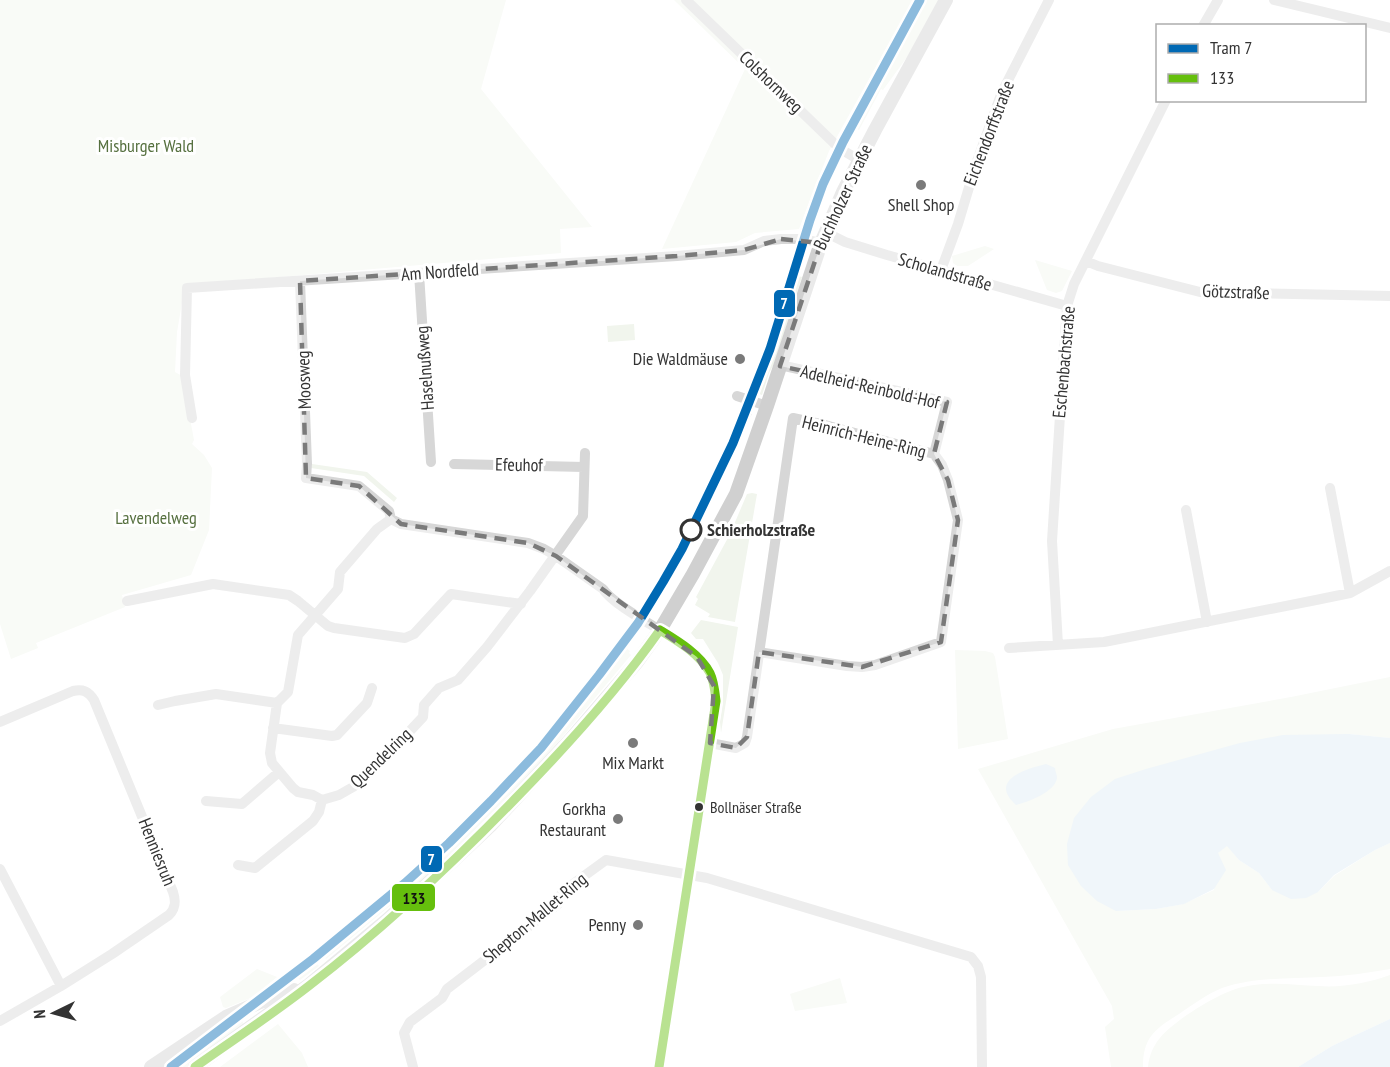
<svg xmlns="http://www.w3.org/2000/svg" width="1390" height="1067" font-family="'PT Sans Narrow',sans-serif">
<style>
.green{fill:#f1f5ed}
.water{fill:#ddebf3}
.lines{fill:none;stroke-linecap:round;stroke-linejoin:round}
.minor{stroke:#d7d7d7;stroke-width:10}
.tertiary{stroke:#d7d7d7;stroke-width:12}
.secondary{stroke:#d0d0d0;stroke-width:14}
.tram{stroke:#bebebe;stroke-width:1.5}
.bus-1-casing{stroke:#fff;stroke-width:14}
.bus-1{stroke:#65bf0d;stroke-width:9}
.tram-1-casing{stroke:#fff;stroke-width:14}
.tram-1{stroke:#0069b4;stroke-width:9}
.marked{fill:none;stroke:#7a7a7a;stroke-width:4.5;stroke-dasharray:12 8;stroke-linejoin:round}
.poi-dot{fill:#7a7a7a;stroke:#fff;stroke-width:2}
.stop-dot{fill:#fff;stroke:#333;stroke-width:3}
.bus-dot{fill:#333;stroke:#fff;stroke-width:2}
.labels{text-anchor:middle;stroke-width:6;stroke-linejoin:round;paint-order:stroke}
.bus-label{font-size:16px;fill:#333;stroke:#fff;text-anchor:start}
.street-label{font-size:18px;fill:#333;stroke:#fff}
.park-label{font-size:18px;fill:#56703f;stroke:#fff}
.poi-label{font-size:18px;fill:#333;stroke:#fff;text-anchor:end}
.stop-label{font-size:18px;font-weight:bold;fill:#333;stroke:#fff;text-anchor:start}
.line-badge{stroke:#fff;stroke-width:2}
.badge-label{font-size:16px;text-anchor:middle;font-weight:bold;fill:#fff}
.pale-badge-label{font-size:16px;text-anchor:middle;font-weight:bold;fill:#111}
</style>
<rect width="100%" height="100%" fill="#fff"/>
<path class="green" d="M 0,0 L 506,0 L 481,89 L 592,227 L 560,229 L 561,253 L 185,285 L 177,332 L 175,372 L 182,376 L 194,440 L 192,444 L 204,455 L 212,468 L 209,530 L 191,575 L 122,595 L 125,607 L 36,643 L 38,648 L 11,659 L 0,624 Z
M 674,0 L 913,0 L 829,151 L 799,229 L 755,233 L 736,242 L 662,249 L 745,69 Z
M 917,0 L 939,0 L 910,53 L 883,90 L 881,89 L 859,130 L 849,125 Z
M 985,246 L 994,249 L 968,266 L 957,266 L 953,263 L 952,256 Z
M 1035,260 L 1072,271 L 1062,291 L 1056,293 L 1047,290 Z
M 790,274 L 802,277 L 774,364 L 769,373 L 762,395 L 751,391 Z
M 634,324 L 635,340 L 608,342 L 607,326 Z
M 312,464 L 367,472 L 397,498 L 394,502 L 364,476 L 311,468 Z
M 752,493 L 757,494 L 735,622 L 708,617 L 710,614 L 695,605 L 698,599 L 696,597 L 730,534 L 747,494 Z
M 701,620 L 738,627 L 721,733 L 720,722 L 723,703 L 723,675 L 718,663 L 703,639 L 696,639 L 691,633 Z
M 619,643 L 630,651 L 629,653 L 631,655 L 548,754 L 503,802 L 461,844 L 421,880 L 326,959 L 318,949 C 364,911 410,874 454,833 C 515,775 568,711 619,643 Z
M 955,650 L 985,651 L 993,653 L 995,657 L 1008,739 L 958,749 Z
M 1390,677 L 1390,738 L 1349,734 L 1116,911 L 1156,909 L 1183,904 L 1214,890 L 1218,853 L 1227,845 L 1239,860 L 1259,873 L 1272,890 L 1318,892 L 1334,876 L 1375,850 L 1390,843 L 1390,969 C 1367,973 1345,976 1322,977 C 1288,979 1255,977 1222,988 C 1207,994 1192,1005 1179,1014 C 1155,1029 1143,1037 1143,1067 L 1111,1067 L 1105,1027 L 1114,1019 L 1112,1006 L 978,769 L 1113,729 L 1291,697 Z
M 310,956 L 319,966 L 300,980 L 296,976 L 282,987 L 278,983 Z
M 257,969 L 277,977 L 253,997 L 226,1008 L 223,1007 L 220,997 Z
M 1390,975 L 1390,1019 L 1332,1046 L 1298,1067 L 1148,1067 C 1151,1042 1165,1031 1184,1017 C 1205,1003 1228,988 1254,985 C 1276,982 1297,985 1318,986 C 1342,988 1368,983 1390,975 Z
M 840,978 L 847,1003 L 795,1011 L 790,994 Z
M 241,1019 L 245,1026 L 188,1067 L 161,1067 L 218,1027 L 223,1033 Z
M 278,1024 L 302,1053 L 308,1067 L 220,1067 Z"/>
<path class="water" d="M 1349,734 L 1390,738 L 1390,843 L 1375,850 L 1334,875 L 1318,892 L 1306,898 L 1291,899 L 1272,890 L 1259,873 L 1239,860 L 1227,846 L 1218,853 L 1226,870 L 1214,889 L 1184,904 L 1156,909 L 1116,911 L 1097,901 L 1081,886 L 1068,865 L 1067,844 L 1074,818 L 1091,797 L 1115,779 L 1146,769 L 1240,743 L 1283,735 Z
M 1046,764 L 1055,768 C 1055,771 1057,775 1057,778 C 1055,792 1028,802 1016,805 C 988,780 1026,769 1046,764 Z
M 1390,1019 L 1390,1067 L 1298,1067 L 1332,1046 Z"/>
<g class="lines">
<path class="minor" d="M 686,0 L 839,148 L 859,160
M 1274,0 L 1390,28
M 1203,26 L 1218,0
M 825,232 L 845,242 L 887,255 L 1067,306
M 1086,261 L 1098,266 L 1200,292 L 1390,296
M 941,270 L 958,224 L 976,164 L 1002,92 L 1049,0
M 419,273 L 431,462
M 300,281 L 307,464 L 306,478 L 359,486 L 389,511 L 391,519
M 780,365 L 947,402 L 934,454
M 737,396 L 767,406
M 192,418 L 185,375 L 187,288 L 677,256 L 744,250 L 764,241 L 781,239 L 804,239 L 821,243
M 454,464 L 584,467
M 1330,488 L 1350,593
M 1186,510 L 1207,622
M 391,519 L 377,529 L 340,572 L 338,589 L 298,635 L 288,692 L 277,703 L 270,753 L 272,763 L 293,788 L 298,792 L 313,795 L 322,800 L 339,795 L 353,787 L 393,749 L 423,717 L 424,705 L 439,688 L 458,680 L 487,647 L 530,591 L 583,516 L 585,453
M 391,519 L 401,524 L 528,543 L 544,549 L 556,556 L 603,589 C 612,603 645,621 660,630
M 127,601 L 213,584 L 289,595 L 298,601 L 328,626 L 334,628 L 405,638 L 414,634 L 451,594 L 521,604
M 1058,645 L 1052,541 L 1067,306 L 1074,284 L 1166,100
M 1009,648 L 1104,642 L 1316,600 L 1350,593 L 1390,571
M 158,705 L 175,701 L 216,694 L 277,703
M 0,722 L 73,691 C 83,689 88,691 94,700 L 173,892 C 176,901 176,908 169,915 L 112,954 L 61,986 L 0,1021
M 273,728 L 332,736 L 337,735 L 367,703 L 372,688
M 710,743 L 736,748 L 745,743 L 747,737 L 793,418 L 825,425 L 934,454 L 942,465 L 948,480 L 958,520 L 941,642 L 875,665 L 862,667 L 847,666 L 759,652
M 206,801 L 242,804 L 279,772
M 238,865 L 255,868 L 313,821 L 319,812 L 322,800
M 0,869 L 61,986
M 413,1067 L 404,1033 L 410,1022 L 442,998 L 447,989 L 558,904 L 562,892 L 606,860 L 707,878 L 971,957 L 978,966 L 981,977 L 982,1067"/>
<path class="tertiary" d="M 659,1067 L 716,701 C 715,692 714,681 710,673 C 699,655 678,641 660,630"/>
<path class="secondary" d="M 151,1067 L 226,1017 L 258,1003 L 294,990
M 195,1067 L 309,985 L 386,921 L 455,859 L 490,826 L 570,740 L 637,662 L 660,630 L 693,574 L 736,494 L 767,406 L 821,243 L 843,192 L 875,130 L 946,0"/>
<path class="tram" d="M 730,449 L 751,414"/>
<defs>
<path id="bus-1" d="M 195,1067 C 233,1040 273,1014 310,985 C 383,929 451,865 515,799 C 567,746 617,691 660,630 C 678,641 700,654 710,673 C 714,681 715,692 716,701 L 659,1067"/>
</defs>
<use href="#bus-1" class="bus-1-casing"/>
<use href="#bus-1" class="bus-1"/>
<defs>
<path id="tram-1" d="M 171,1067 L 313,959 L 405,883 L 449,843 L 491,801 L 541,748 L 599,675 L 638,623 L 663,582 L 682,549 L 733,443 L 770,349 L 810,220 L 823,184 L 843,142 L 920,0"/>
</defs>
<use href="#tram-1" class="tram-1-casing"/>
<use href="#tram-1" class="tram-1"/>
</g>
<path d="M0 0H1390V1067H0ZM 781,239 L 821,243 L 780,366 L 947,402 L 934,454 L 948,480 L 958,520 L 941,642 L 862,667 L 759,652 L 747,737 L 736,748 L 710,743 L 714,686 L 697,657 L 556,556 L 528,543 L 401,524 L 359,486 L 306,478 L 300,281 L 677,256 L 744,250 Z" fill="#fff" fill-opacity=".55" fill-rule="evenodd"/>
<path class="marked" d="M 781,239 L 821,243 L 780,366 L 947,402 L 934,454 L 948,480 L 958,520 L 941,642 L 862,667 L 759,652 L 747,737 L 736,748 L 710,743 L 714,686 L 697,657 L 556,556 L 528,543 L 401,524 L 359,486 L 306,478 L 300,281 L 677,256 L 744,250 Z"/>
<g class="poi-dot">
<circle cx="921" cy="185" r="6"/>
<circle cx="740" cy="359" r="6"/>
<circle cx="633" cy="743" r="6"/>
<circle cx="618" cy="819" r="6"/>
<circle cx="638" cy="925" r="6"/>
</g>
<circle class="stop-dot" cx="691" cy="530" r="10"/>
<circle class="bus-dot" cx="699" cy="807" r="5"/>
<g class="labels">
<g class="bus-label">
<text x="710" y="813">Bollnäser Straße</text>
</g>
<g class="street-label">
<text transform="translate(771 82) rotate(44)" y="6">Colshornweg</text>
<text transform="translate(989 133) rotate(-69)" y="6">Eichendorffstraße</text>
<text transform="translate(843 197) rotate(-65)" y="6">Buchholzer Straße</text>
<text transform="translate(440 272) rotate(-4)" y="6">Am Nordfeld</text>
<text transform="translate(945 272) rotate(16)" y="6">Scholandstraße</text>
<text transform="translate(1236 292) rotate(2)" y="6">Götzstraße</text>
<text transform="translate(1064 362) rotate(-85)" y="6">Eschenbachstraße</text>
<text transform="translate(425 368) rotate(-94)" y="6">Haselnußweg</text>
<text transform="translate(304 380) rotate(-92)" y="6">Moosweg</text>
<text transform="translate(870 387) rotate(13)" y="6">Adelheid-Reinbold-Hof</text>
<text transform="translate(864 437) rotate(14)" y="6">Heinrich-Heine-Ring</text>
<text transform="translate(519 465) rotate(1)" y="6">Efeuhof</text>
<text transform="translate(381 758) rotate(-44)" y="6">Quendelring</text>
<text transform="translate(157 852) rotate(68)" y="6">Henniesruh</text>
<text transform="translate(535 918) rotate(-40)" y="6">Shepton-Mallet-Ring</text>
</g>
<g class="park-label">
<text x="146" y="152">Misburger Wald</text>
<text x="156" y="524">Lavendelweg</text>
</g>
<g class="poi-label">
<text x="921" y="211" text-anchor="middle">Shell Shop</text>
<text x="728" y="365">Die Waldmäuse</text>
<text x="633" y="769" text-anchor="middle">Mix Markt</text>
<text x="606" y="815">Gorkha<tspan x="606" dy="21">Restaurant</tspan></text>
<text x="626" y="931">Penny</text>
</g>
<g class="stop-label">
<text x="707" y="536">Schierholzstraße</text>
</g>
</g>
<g class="line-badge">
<rect x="773" y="289" width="23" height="29" rx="6" fill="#0069b4"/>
<rect x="420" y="845" width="23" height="28" rx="6" fill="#0069b4"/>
<rect x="391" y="883" width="45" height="29" rx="6" fill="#65bf0d"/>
</g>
<g class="badge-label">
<text x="784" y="309">7</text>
<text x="431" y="865">7</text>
</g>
<g class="pale-badge-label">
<text x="414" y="904">133</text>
</g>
<rect x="1156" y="24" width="210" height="78" fill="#ffffff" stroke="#adadad" stroke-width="1.5"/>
<rect x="1168" y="44" width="30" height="9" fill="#0069b4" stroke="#adadad" stroke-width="1.5"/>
<text x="1210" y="54" font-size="18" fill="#333333">Tram 7</text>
<rect x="1168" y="74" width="30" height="9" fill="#65bf0d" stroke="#adadad" stroke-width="1.5"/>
<text x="1210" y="84" font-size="18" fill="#333333">133</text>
<g transform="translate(54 1013) rotate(265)" stroke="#ffffff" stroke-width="4.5" paint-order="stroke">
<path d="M0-4.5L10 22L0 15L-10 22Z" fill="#333333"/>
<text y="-9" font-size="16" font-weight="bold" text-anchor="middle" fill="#333333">N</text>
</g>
</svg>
